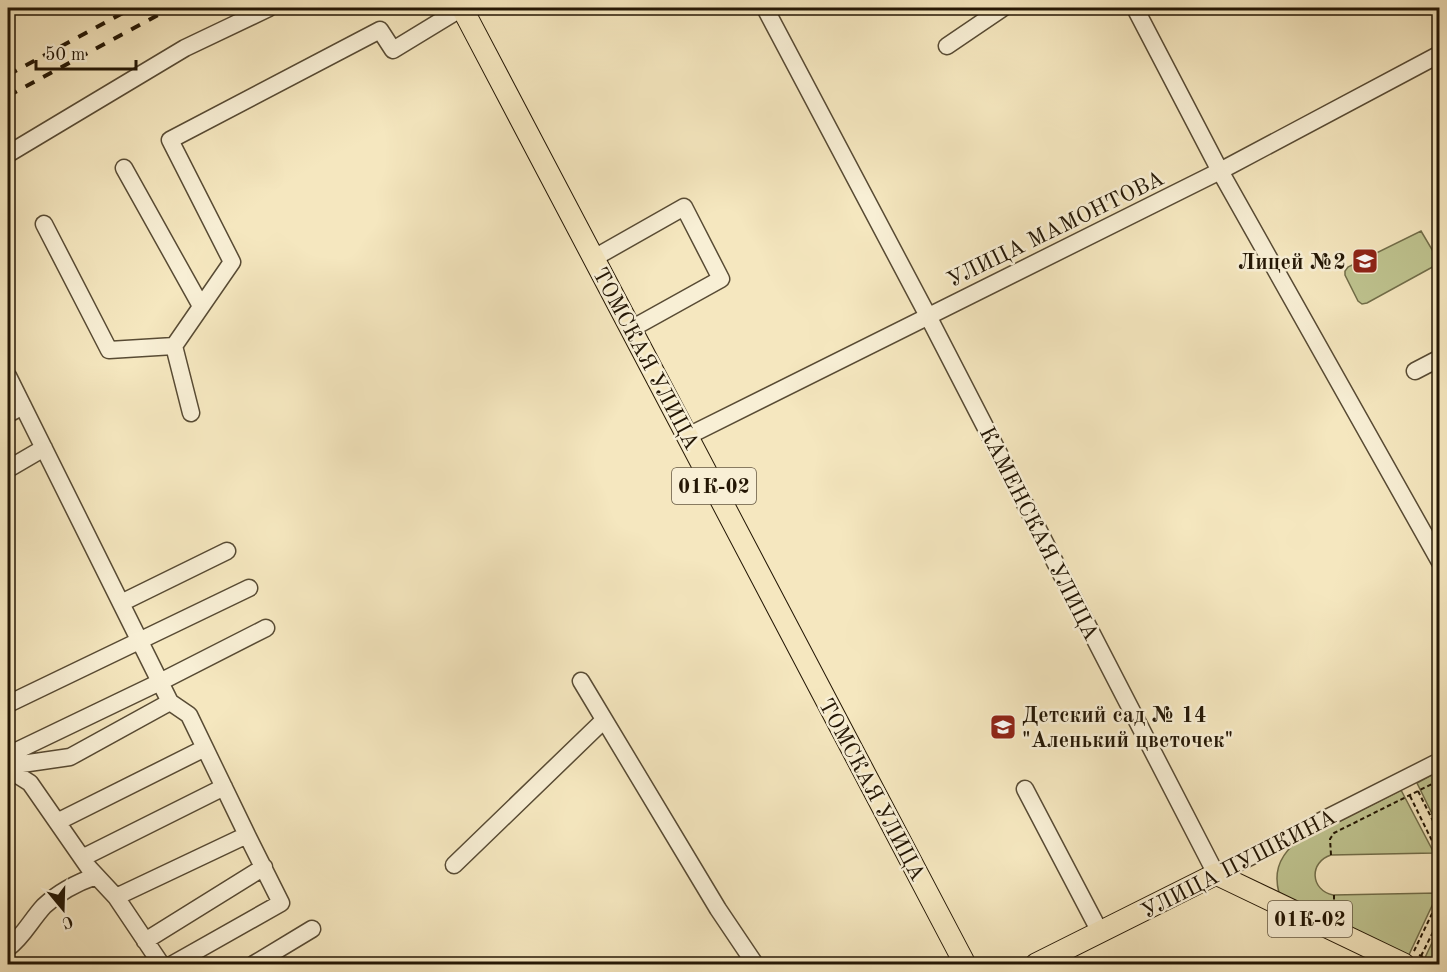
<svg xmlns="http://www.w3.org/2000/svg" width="1447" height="972" font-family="'Old Standard TT',serif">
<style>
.green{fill:#bfc490;stroke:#726e4a;stroke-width:1.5}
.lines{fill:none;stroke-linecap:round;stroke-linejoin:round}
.minor-casing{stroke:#584b34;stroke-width:19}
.major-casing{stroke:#241705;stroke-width:23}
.path{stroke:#241705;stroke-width:2;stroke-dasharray:4.5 3;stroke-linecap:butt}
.minor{stroke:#f8efd5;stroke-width:16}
.major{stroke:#f5e7bf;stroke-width:21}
.rail{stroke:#241705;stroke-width:4;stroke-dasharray:10 10;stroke-linecap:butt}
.labels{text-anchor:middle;stroke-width:5;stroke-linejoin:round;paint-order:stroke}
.shield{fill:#f8efd5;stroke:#645843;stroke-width:1.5}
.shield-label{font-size:21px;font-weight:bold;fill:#241705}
.street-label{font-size:22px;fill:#241705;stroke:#f8efd5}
.poi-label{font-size:22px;font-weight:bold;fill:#241705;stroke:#f8efd5;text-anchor:end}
</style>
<rect width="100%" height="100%" fill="#f5e7bf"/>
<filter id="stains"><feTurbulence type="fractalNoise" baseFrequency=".00333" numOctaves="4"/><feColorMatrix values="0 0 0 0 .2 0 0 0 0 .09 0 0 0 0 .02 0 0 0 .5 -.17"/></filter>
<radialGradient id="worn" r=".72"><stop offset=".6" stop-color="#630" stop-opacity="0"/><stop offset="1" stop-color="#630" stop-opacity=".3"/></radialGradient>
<path class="green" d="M 1421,231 L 1437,258 L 1438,264 L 1367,303 L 1362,304 L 1358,301 L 1345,275 L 1345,271 L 1348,267 Z
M 1439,771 L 1439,828 L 1417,783 Z
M 1401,790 L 1434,853 L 1331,855 C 1309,862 1310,890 1333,895 L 1438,893 L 1406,961 L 1279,893 C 1274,874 1278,859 1293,845 Z
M 1439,928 L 1439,964 L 1422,964 Z"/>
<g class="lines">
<defs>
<path id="minor" d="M 765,8 L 928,316 L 1216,874 L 1440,761
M 1135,8 L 1220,171 L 1440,562
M 947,46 L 1003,8
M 8,154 L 185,48 L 269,8
M 124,168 L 201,306
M 44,224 L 109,350 L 174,346
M 594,258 L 684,207 L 721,279 L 631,329
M 1415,371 L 1440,358
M 8,376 L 170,702 L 189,715 L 247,835 L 116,897
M 191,413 L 174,346 L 232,262 L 170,140 L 380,30 L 393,50 L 462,8
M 8,414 L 23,406
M 688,436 L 1220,171 L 1440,54
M 8,469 L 44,448
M 121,603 L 227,551
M 581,681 L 718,909 L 755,964
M 8,704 L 249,588
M 8,755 L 160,682 L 266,628
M 8,766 L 70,757 L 170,702
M 8,769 L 30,783 L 89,868 L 116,897 L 161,964
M 1025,789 L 1100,932
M 57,822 L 205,748
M 82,858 L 224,787
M 454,865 L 604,720
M 145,941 L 264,867
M 8,948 C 23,937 31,920 44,906 C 60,891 76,883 96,876
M 173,964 L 281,903 L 247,835
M 254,964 L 312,929"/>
<path id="major" d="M 462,8 L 965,964
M 1036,964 L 1216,874 L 1404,964"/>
</defs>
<use href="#minor" class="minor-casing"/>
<use href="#major" class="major-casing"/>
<path class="path" d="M 1418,791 L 1440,835
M 1410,796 L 1438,853
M 1331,855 L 1330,839 L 1334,833 L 1440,780
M 1334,895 L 1334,912
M 1414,951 L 1440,897
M 1419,955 L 1438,964
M 1421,956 L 1440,918"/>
<use href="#minor" class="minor"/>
<use href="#major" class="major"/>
<path class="rail" d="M 8,75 L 132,8
M 8,96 L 171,8"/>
</g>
<defs>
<symbol id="school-square" viewBox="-11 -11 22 22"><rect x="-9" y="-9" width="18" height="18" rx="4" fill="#8f2418" stroke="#f8efd5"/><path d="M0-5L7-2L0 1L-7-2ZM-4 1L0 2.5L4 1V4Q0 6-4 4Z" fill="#fff"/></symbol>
</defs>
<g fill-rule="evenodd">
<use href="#school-square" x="1350" y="246" width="30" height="30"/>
<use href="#school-square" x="988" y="712" width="30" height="30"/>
</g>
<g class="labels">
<g class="shield">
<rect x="672" y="468" width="84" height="36" rx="4.5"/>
<rect x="1268" y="901" width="84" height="36" rx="4.5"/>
</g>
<g class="shield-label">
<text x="714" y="493">01К-02</text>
<text x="1310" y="926">01К-02</text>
</g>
<g class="street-label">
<text transform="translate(1055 228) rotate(-26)" y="8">УЛИЦА МАМОНТОВА</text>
<text transform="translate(647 358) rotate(62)" y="8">ТОМСКАЯ УЛИЦА</text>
<text transform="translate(1040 533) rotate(63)" y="8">КАМЕНСКАЯ УЛИЦА</text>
<text transform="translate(873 789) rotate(62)" y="8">ТОМСКАЯ УЛИЦА</text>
<text transform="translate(1238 863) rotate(-27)" y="8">УЛИЦА ПУШКИНА</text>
</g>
<g class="poi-label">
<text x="1346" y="269">Лицей №2</text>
<text x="1022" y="722" text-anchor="start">Детский сад № 14<tspan x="1022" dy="25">"Аленький цветочек"</tspan></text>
</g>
</g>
<rect width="1447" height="972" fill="none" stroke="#f5e7bf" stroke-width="30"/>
<rect x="9" y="9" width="1429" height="954" fill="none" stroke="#241705" stroke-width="3"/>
<rect x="15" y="15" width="1417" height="942" fill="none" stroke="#241705" stroke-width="1.5"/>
<g transform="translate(63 909) rotate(161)" stroke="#f8efd5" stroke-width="4.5" paint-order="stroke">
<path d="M0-4.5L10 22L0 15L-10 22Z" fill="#241705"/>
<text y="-9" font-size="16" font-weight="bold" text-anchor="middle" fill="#241705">С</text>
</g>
<path d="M36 60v9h100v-9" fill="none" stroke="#241705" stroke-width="3"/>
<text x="45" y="60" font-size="18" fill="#241705" stroke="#f8efd5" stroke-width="4.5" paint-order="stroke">50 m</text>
<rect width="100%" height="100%" filter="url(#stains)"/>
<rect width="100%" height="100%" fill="url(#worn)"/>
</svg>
